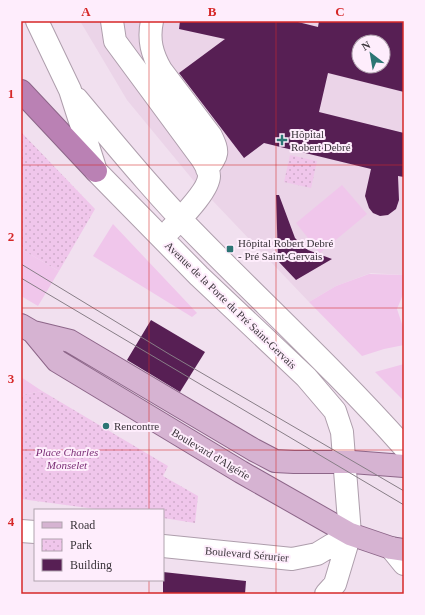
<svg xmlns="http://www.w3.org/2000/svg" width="425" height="615" font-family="Georgia,serif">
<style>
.built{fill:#ebd4e8;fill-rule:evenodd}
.green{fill:#f0c6eb}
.park{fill:url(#park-dots)}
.building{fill:#571f54;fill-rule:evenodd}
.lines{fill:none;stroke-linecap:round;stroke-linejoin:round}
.minor-casing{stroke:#ae9eac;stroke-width:24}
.major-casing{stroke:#8d6689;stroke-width:24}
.highway-casing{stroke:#8d6689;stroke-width:24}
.minor{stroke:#fff;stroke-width:22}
.major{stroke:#d6b3d2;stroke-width:22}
.highway{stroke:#ba81b4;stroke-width:22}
.tram{stroke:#887e87;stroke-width:1}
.grid{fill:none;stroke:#d62828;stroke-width:1;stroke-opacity:0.55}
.poi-dot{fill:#2c7574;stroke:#feedfc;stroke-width:1.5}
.labels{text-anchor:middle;stroke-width:4;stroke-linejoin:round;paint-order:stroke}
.poi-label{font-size:11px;fill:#3a343a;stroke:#feedfc;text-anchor:start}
.street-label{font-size:11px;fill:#3a343a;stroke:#feedfc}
.park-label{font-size:11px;font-style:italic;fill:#7a2e75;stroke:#feedfc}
.neatline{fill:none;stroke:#d62828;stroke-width:1.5}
.grid-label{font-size:13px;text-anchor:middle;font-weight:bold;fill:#d62828}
</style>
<defs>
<pattern id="park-dots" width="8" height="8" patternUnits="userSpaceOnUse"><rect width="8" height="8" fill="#f0c6eb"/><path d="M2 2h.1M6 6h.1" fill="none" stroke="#cfabca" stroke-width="1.8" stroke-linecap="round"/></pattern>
</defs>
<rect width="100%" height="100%" fill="#f1e0ef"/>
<path class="built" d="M 80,21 L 404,21 L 404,275 L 371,273 L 336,286 L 309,302 L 193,180 L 127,100 ZM 359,42 L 383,42 L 383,66 L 359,66 Z"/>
<path class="green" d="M 342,185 L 367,214 L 320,253 L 296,223 Z
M 113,224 L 197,313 L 192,317 L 93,256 Z
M 21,249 L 59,271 L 38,306 L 21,296 Z
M 369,274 L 404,275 L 404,292 L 397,309 L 404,330 L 404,345 L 384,349 L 362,356 L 309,302 L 336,286 Z
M 404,364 L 404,401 L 375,372 Z
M 21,377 L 42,391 L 23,395 L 21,399 Z"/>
<path class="park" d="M 21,132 L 95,209 L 59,271 L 21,249 Z
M 290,155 L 317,161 L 311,188 L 284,182 Z
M 42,391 L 168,466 L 163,476 L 198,496 L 195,523 L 163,518 L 163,510 L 103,510 L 21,499 L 21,399 L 23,395 Z"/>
<path class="building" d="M 180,21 L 294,21 L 318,27 L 319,21 L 404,21 L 404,92 L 328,73 L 319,112 L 404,133 L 404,177 L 398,176 L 399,200 L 396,209 L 388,215 L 380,216 L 373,213 L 369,208 L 365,196 L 371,169 L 264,143 L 244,158 L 179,73 L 225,39 L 179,29 ZM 359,42 L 383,42 L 383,66 L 359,66 Z
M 276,195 L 279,195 L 295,238 L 302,245 L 308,250 L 332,259 L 296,280 L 278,261 Z
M 151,320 L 205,352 L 180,392 L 127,360 Z
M 163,572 L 246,581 L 245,594 L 163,594 Z"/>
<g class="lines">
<defs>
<path id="minor" d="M 37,21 L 70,90 L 96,171 L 199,276 L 306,377 L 335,411 L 342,432 L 350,534 L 335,584 L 326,594
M 112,21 L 115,41 L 202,159 C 205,164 209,170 209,176 C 209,190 181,218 171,229
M 152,21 C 148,40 152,54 161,70 L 211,136 C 219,153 218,154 207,169
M 77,99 C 118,148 158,197 203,242 C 270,310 340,375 404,447
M 21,531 L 35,532
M 163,546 L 292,559 L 317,554 L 350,534
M 391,548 L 404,564"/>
<path id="major" d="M 21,325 L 33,332 L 57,361 L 241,472 L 350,534 L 391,548 L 404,550
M 33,332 L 70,341 L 254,450 L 275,461 L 294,462 L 352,462 L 404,466"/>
<path id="highway" d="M 21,91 L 96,171"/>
</defs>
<use href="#minor" class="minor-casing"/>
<use href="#major" class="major-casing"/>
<use href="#highway" class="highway-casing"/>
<use href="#minor" class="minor"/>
<use href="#major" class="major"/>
<use href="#highway" class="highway"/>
<path class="tram" d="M 21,264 L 169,354 L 404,491
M 21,278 L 404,505"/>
</g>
<path class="grid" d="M 149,21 L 149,510M 276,21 L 276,594M 21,165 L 404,165M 21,308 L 404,308M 21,450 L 404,450M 149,580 L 149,594"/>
<g class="poi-dot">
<path d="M280 134h4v4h4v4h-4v4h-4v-4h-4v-4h4z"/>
<rect x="226" y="245" width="8" height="8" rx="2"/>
<circle cx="106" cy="426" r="4"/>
</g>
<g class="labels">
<g class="poi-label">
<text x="291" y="138">Hôpital<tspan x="291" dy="13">Robert Debré</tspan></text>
<text x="238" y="247">Hôpital Robert Debré<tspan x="238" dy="13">- Pré Saint-Gervais</tspan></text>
<text x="114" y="430">Rencontre</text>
</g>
<g class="street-label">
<text transform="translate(231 305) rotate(44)" y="4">Avenue de la Porte du Pré Saint-Gervais</text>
<text transform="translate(211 454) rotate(31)" y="4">Boulevard d'Algérie</text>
<text transform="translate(247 554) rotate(5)" y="4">Boulevard Sérurier</text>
</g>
<g class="park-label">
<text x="67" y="456">Place Charles<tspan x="67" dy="13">Monselet</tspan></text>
</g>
</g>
<rect width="425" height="615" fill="none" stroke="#feedfc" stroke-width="44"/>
<rect x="34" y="509" width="130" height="72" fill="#feedfc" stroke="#b0a3ae"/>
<rect x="42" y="522" width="20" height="6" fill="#d6b3d2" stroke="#b0a3ae"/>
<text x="70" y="529" font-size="12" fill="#3a343a">Road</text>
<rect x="42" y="539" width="20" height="12" fill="url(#park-dots)" stroke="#b0a3ae"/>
<text x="70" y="549" font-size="12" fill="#3a343a">Park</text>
<rect x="42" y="559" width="20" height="12" fill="#571f54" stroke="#b0a3ae"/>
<text x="70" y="569" font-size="12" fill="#3a343a">Building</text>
<g transform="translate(371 54) rotate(329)"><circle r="19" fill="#feedfc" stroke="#b0a3ae"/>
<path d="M0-3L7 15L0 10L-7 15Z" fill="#2c7574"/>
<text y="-6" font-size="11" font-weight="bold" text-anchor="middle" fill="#3a343a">N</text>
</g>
<rect x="22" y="22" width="381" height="571" class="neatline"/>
<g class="grid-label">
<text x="86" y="16">A</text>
<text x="212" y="16">B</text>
<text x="340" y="16">C</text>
<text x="11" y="98">1</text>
<text x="11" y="241">2</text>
<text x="11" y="383">3</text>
<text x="11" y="526">4</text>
</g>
</svg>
